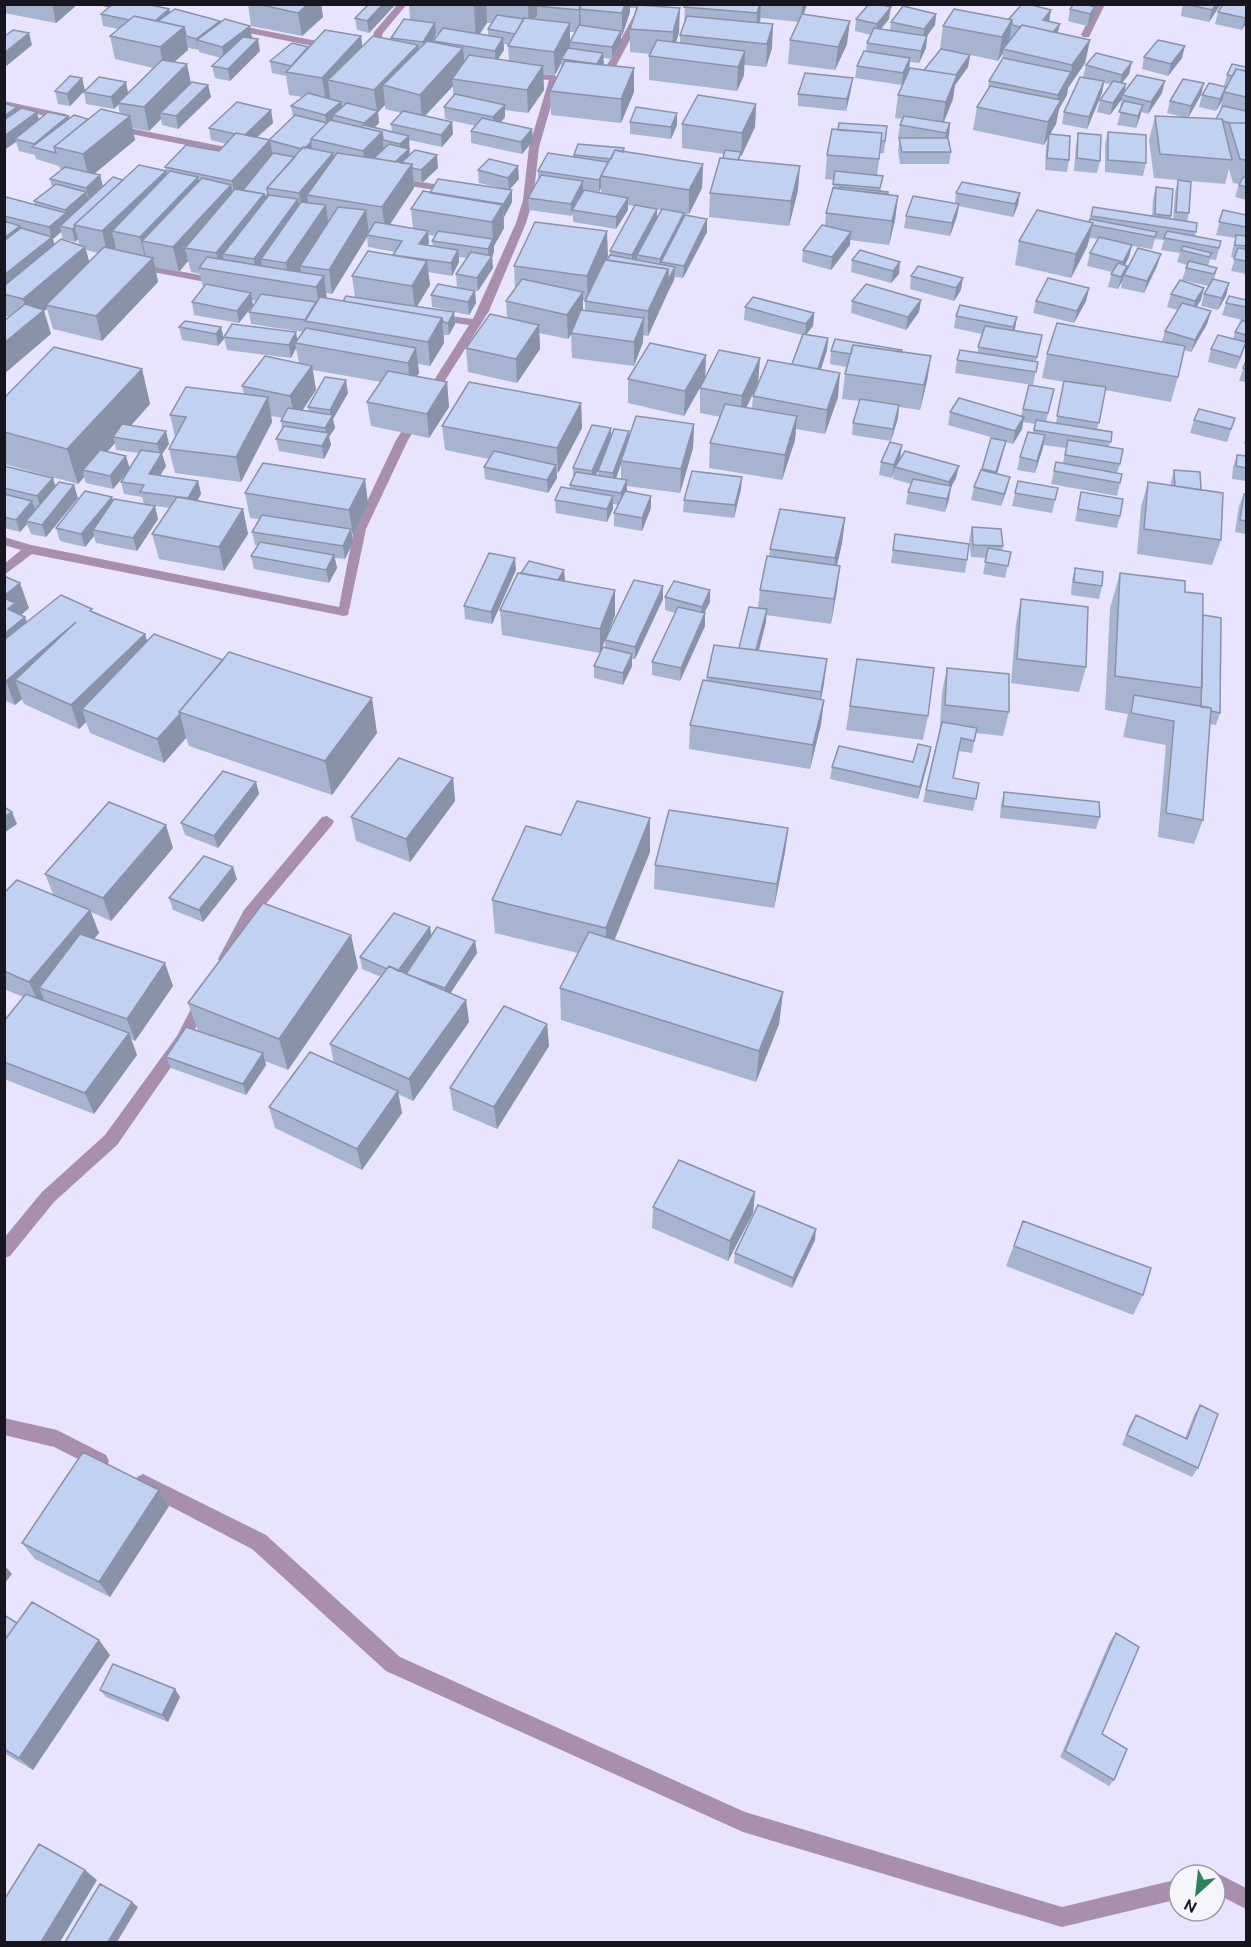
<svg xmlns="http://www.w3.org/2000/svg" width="1251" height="1947" font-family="Ubuntu,sans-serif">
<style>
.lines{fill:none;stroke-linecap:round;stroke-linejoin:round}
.minor{fill:#a88fae;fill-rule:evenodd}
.wall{fill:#a7b4cf;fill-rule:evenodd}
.shaded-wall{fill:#8892a9}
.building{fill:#c2d1f1;stroke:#8892a9;stroke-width:1.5}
</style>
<rect width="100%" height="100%" fill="#e8e4fd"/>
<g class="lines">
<path class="minor" d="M 95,4 L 115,4 L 133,10 L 129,13 Z
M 398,4 L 407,4 L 383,33 L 375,57 L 369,57 L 374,32 Z
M 640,4 L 649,4 L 608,81 L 603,84 L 596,82 L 594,80 L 600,78 Z
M 1096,4 L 1105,4 L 1089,37 L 1083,37 L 1081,35 Z
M 232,24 L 332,44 L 337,47 L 332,50 L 229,29 L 227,27 Z
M 525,73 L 554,75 L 559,78 L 539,147 L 533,200 L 526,223 L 489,311 L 434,398 L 426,398 L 424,396 L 469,325 L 434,320 L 429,317 L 434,314 L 473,319 L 516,223 L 523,200 L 529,147 L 549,80 L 522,78 L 522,74 Z
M 4,101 L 65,114 L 70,117 L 65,120 L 4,107 Z
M 114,125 L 241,150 L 246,153 L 241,156 L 111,130 L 111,126 Z
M 394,178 L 454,187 L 459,190 L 454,193 L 390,183 L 390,179 Z
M 136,263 L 221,279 L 226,282 L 221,285 L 132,268 L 132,264 Z
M 417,412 L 423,416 L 408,440 L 366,529 L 348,615 L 344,616 L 32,554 L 4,575 L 4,564 L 21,550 L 4,545 L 4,537 L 31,545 L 339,607 L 354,529 L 396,440 L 413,414 Z
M 327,816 L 334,821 L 332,825 L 254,918 L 230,963 L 220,963 L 218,959 L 244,910 L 322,817 Z
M 202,995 L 207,997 L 210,1001 L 187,1044 L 117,1145 L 54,1202 L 10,1256 L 4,1258 L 4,1238 L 42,1192 L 105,1135 L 177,1036 L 197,997 Z
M 4,1418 L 57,1430 L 106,1455 L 109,1461 L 106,1467 L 100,1470 L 54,1447 L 4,1435 Z
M 143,1474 L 266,1535 L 400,1657 L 745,1812 L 1062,1907 L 1179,1879 L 1179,1899 L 1062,1927 L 743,1832 L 386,1671 L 252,1549 L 137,1489 L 134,1483 L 137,1477 Z
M 1215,1872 L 1246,1888 L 1246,1909 L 1215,1893 L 1215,1875 L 1208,1875 Z"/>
</g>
<path class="wall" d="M 4,4 L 78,4 L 56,23 L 4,13 Z
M 248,4 L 321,4 L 323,17 L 302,36 L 251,26 Z
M 409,4 L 641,4 L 640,5 L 679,32 L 676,43 L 680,43 L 680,35 L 684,24 L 685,4 L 807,4 L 804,14 L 847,44 L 835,70 L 788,64 L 790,40 L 799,22 L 761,18 L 760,23 L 772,48 L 766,67 L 744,65 L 744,75 L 737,91 L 649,80 L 649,56 L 651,54 L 630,52 L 630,29 L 636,8 L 630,8 L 630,12 L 622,36 L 621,36 L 621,43 L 612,59 L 603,58 L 604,65 L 634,68 L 634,92 L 621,123 L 551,115 L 550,91 L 561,67 L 561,63 L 555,75 L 543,74 L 544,90 L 528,113 L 505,110 L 505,117 L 501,122 L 532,129 L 533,141 L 522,154 L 471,143 L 471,131 L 476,126 L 445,119 L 444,107 L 453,96 L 453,86 L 425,116 L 452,122 L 453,134 L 442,147 L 409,140 L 409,155 L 438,168 L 422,183 L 413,181 L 414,188 L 390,225 L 413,228 L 411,209 L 430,193 L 505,189 L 479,183 L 478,170 L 519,179 L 509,190 L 512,190 L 512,202 L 504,217 L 504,228 L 494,246 L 494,252 L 492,256 L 493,268 L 478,291 L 457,287 L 456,274 L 467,258 L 459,257 L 459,262 L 452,276 L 428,272 L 430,285 L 417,306 L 453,311 L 432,307 L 431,295 L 476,303 L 469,315 L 454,312 L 455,324 L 449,335 L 444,335 L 444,343 L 430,366 L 418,364 L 419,373 L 417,376 L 447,382 L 449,407 L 429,438 L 371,426 L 367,402 L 381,382 L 313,370 L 316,390 L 302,411 L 309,412 L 308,407 L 348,393 L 333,419 L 335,428 L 329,437 L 331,445 L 324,459 L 279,451 L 276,439 L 282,429 L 281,421 L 282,418 L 271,416 L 272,422 L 241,482 L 175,473 L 169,449 L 175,437 L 170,415 L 244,394 L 242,386 L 299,363 L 296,348 L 291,358 L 227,350 L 224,337 L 298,340 L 303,332 L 251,324 L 249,312 L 256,301 L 252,300 L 253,305 L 239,323 L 194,315 L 192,302 L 203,288 L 200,274 L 191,272 L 188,261 L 179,272 L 155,267 L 158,282 L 102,341 L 53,329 L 47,309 L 44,311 L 51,334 L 6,316 L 4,312 L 4,198 L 35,205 L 34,201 L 52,187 L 50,179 L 61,170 L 59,166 L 36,159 L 35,155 L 19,151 L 16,142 L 4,150 L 17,107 L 18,110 L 39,120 L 68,116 L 69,119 L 88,119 L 120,114 L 118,105 L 114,109 L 86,104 L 84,92 L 70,106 L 58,104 L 55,91 L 85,90 L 126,82 L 128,93 L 153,68 L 115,59 L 110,36 L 118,29 L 103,26 L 101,14 L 169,9 L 170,13 L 220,23 L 252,38 L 260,51 L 230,81 L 215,78 L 212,66 L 221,58 L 199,52 L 199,50 L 188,48 L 188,50 L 174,62 L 191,83 L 208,85 L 211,97 L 178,129 L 162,125 L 161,119 L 149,131 L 132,128 L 135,140 L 94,174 L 100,175 L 103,187 L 123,180 L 166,171 L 165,167 L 219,151 L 226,144 L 211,140 L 209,128 L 271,110 L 273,123 L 257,137 L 269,140 L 293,117 L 291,106 L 302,97 L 289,95 L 286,76 L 272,73 L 270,61 L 308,47 L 361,36 L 362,47 L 391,39 L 391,38 L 410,20 ZM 487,23 L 492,23 L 488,29 L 488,35 L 480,34 ZM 570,32 L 575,32 L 570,41 ZM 436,34 L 438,34 L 433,43 L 431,42 L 436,35 ZM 504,44 L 509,45 L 508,46 L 509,61 L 498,60 L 504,50 ZM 385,105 L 385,109 L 401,113 L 391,124 L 392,132 L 375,127 L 379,123 L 378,112 ZM 61,232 L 63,239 L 75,242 L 78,239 L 79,245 L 54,245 L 53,239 ZM 428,235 L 435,236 L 432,241 L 433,246 L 427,246 L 429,243 ZM 367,237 L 368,247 L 395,252 L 393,255 L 352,276 L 355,297 L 343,301 L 327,299 L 326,293 L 332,294 ZM 86,250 L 98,253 L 89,262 Z
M 1085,4 L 1093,19 L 1087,26 L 1068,21 L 1070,9 Z
M 1183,4 L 1221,4 L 1209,22 L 1181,16 Z
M 1246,4 L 1246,23 L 1242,30 L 1215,24 L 1218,12 Z
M 395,5 L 369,33 L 357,30 L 355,18 Z
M 1051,10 L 1049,22 L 1058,33 L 1090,40 L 1085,63 L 1068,88 L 1067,95 L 1059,109 L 1056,124 L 1050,134 L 1069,160 L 1067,172 L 1045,170 L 1046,146 L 1048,138 L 1044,145 L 973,130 L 977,107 L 988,90 L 989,81 L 1002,60 L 1003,53 L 998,61 L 957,52 L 970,55 L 968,67 L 955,85 L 953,99 L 944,122 L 950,123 L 948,138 L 951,152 L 949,164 L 900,164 L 898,150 L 900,138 L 898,137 L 900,125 L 902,119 L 895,118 L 898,95 L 924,70 L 940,49 L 943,26 L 1009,19 Z
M 936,14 L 935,25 L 927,36 L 926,48 L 919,63 L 910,62 L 909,70 L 902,85 L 855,78 L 857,66 L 866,51 L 867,43 L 871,35 L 855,31 L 856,19 L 889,19 L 881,29 L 890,30 L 891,22 Z
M 1144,57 L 1182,58 L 1168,76 L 1142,69 Z
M 1132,62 L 1129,74 L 1122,83 L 1126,84 L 1124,92 L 1162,93 L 1148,114 L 1141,112 L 1136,128 L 1117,125 L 1122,107 L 1120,107 L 1122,99 L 1110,115 L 1097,112 L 1100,100 L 1111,84 L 1104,83 L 1102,93 L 1087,129 L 1062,124 L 1064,112 L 1089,79 L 1083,77 L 1086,65 Z
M 1246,67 L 1246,200 L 1235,197 L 1239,184 L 1233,183 L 1229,169 L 1225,184 L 1154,178 L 1149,140 L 1155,116 L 1187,118 L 1167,113 L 1170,101 L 1201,95 L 1188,118 L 1216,119 L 1219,114 L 1222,101 L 1216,111 L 1199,107 L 1202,95 L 1224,86 L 1227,75 Z
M 851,90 L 846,111 L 798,106 L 798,94 Z
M 756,104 L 755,127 L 740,157 L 740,160 L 798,190 L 789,226 L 709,217 L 710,193 L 724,154 L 682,148 L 682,124 Z
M 677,113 L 677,125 L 671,139 L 630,134 L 630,122 Z
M 887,126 L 884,153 L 880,153 L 877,176 L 881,191 L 888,194 L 898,196 L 895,220 L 889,245 L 850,240 L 850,245 L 831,270 L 802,262 L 803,250 L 825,225 L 826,213 L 832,190 L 834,180 L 825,179 L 827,155 L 838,130 Z
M 1108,132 L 1146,163 L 1143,176 L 1105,172 L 1105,144 Z
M 1078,133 L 1100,161 L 1097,173 L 1074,171 L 1076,145 Z
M 624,152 L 703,164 L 702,188 L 689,214 L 684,214 L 683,218 L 707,232 L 683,278 L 675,277 L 674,280 L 668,292 L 648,336 L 643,335 L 643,342 L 634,366 L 572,358 L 571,334 L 568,339 L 539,333 L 540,349 L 517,383 L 468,372 L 466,348 L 507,318 L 506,301 L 515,289 L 514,266 L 608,256 L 606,260 L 607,260 L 610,256 L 610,251 L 635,206 L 628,205 L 628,210 L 616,229 L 573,222 L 573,214 L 572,216 L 529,210 L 528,198 L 538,180 L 538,171 L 574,157 L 574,155 ZM 601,188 L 601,193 L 583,192 L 583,190 L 599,192 ZM 657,209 L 661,210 L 657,217 ZM 583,300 L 585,300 L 585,310 L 583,310 Z
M 1178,180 L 1189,213 L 1187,222 L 1197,223 L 1195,236 L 1221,241 L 1216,260 L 1210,259 L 1208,266 L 1217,268 L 1214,279 L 1229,283 L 1226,296 L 1218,310 L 1201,306 L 1204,294 L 1208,286 L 1182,280 L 1187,265 L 1177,262 L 1180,253 L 1161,250 L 1164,240 L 1155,239 L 1152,249 L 1132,246 L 1129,257 L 1125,265 L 1127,266 L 1126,272 L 1157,266 L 1144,293 L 1121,288 L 1122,281 L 1118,289 L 1108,287 L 1112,272 L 1087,266 L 1090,253 L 1098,239 L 1090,238 L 1087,247 L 1071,278 L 1015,265 L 1019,241 L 1089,222 L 1093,207 L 1152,216 L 1153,199 L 1156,187 L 1171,216 L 1171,219 L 1173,220 L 1175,193 Z
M 962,182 L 1018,205 L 1013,217 L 959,206 L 957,216 L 950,236 L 904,228 L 906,216 L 955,203 L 956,193 Z
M 1223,210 L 1246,215 L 1246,274 L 1231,271 L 1235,258 L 1231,257 L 1235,238 L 1216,235 Z
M 860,250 L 899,274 L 891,283 L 851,272 L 852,260 Z
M 911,276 L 961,290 L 954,301 L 910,289 Z
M 1089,288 L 1086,301 L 1074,323 L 1033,313 L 1036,301 Z
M 1171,294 L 1201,300 L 1196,307 L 1211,311 L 1207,324 L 1191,352 L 1184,350 L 1178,377 L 1171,402 L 1105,390 L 1097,430 L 1112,432 L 1109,447 L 1120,464 L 1117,473 L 1120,483 L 1117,496 L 1051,484 L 1056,462 L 1063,463 L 1066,448 L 1043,445 L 1035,473 L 1017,470 L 1020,457 L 1033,433 L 1035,424 L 1023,422 L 1022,429 L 1013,444 L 1005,442 L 997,474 L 1007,489 L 1001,506 L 971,500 L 974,487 L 982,471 L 991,438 L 998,439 L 948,425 L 950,412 L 1021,416 L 1029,385 L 1054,389 L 1046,422 L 1056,423 L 1064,382 L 1042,378 L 1047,354 L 1162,341 L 1165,331 L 1178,310 L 1167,307 Z
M 921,300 L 919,312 L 906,330 L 851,313 L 852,301 Z
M 1246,300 L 1246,321 L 1222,315 L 1226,303 Z
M 745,307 L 814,313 L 813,326 L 806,334 L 828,338 L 827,350 L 821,369 L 838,397 L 825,434 L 796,429 L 795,440 L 782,480 L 709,468 L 710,443 L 720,417 L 700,413 L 700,388 L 760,358 L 758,383 L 746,408 L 752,409 L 753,396 L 792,364 L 802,335 L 744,320 Z
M 956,316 L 1017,317 L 1014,330 L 1042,335 L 1036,362 L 1038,362 L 1033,385 L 955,373 L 957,360 L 977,353 L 982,334 L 954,328 Z
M 1246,322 L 1246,349 L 1244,348 L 1236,369 L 1208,362 L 1211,349 L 1233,339 L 1235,332 Z
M 179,327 L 221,327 L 224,339 L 218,346 L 182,340 Z
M 831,351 L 901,352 L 931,356 L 927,381 L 920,410 L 899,407 L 898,418 L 891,441 L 852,435 L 853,423 L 860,401 L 842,399 L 845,374 L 847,367 L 830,364 Z
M 706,355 L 705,379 L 684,416 L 628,403 L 628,379 Z
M 1246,361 L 1246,382 L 1239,381 Z
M 142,369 L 150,404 L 131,425 L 169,444 L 162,454 L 166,466 L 160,476 L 198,481 L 201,494 L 197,501 L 243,509 L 248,534 L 224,571 L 159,559 L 152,534 L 170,508 L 148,505 L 158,519 L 137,551 L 96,543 L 94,536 L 85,547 L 60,541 L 56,528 L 113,501 L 144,504 L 142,497 L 124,494 L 121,482 L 126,473 L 113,489 L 86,483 L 84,477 L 78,484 L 4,464 L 4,398 ZM 115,443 L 116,450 L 139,453 L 129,468 L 107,452 Z
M 581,403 L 582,428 L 558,473 L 557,472 L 557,478 L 548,493 L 485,479 L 484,467 L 489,459 L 445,450 L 442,426 Z
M 1235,418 L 1227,442 L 1190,433 L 1194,420 Z
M 694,424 L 693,448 L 680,493 L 627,486 L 627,491 L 651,508 L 642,531 L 614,526 L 614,513 L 618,505 L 613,504 L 613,509 L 607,522 L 556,513 L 555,500 L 570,489 L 570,485 L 573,478 L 573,468 L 611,428 L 611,438 L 629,431 L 629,438 ZM 604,457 L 598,471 L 598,476 L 596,475 ZM 621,464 L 621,480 L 616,479 Z
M 1246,434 L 1246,444 L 1244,444 Z
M 902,445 L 900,458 L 956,478 L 951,487 L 949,499 L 945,512 L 906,504 L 908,492 L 911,484 L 893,479 L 895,471 L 892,478 L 879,475 L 881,462 Z
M 1237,455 L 1246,456 L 1246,481 L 1232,479 L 1233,467 Z
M 4,466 L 56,485 L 78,498 L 46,537 L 31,534 L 27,524 L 20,532 L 4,528 Z
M 1174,470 L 1201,490 L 1221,540 L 1212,565 L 1137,554 L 1141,507 L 1148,482 L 1171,486 L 1171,482 Z
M 365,479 L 368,504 L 353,535 L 352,534 L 353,542 L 345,559 L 335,558 L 337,568 L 329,583 L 254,569 L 251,556 L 258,545 L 255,545 L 252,532 L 259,519 L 250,518 L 245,493 Z
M 1018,481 L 1058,488 L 1052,513 L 1012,506 Z
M 741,489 L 734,518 L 683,512 L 684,500 Z
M 1081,492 L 1120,516 L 1117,528 L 1075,521 Z
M 1244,494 L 1246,494 L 1246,534 L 1235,532 L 1239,506 Z
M 845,518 L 842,543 L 837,565 L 840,566 L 837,590 L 831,624 L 766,615 L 766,622 L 759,651 L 827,659 L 821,699 L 824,700 L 821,724 L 810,769 L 689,749 L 690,725 L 706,681 L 707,677 L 739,648 L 758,608 L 760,590 L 769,556 L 770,549 Z
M 972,527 L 1003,546 L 1002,551 L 1011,552 L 1005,578 L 983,574 L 986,558 L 971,557 L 969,540 Z
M 895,534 L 967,560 L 965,573 L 891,563 Z
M 1075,568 L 1102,586 L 1099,599 L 1071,595 L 1072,580 Z
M 516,570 L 492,624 L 465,619 L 464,606 Z
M 564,570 L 565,581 L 615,615 L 608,633 L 663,599 L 635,659 L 632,659 L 632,666 L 623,685 L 594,678 L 594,666 L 600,653 L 502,635 L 500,610 L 521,573 ZM 605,641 L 605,647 L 600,653 Z
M 1120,573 L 1185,592 L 1203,615 L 1220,713 L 1216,725 L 1210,724 L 1203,820 L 1194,844 L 1158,837 L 1166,745 L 1123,737 L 1128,714 L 1105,710 L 1110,608 Z
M 4,576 L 29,608 L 20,615 L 27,622 L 93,611 L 145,634 L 147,641 L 377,733 L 332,795 L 189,746 L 186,738 L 164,763 L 90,733 L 86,722 L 79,729 L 24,704 L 22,699 L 15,705 L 4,700 Z
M 710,590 L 710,602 L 704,613 L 705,626 L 680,681 L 652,675 L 652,662 L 675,613 L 665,610 L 665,597 Z
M 1021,599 L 1086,667 L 1079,692 L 1011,683 L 1016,623 Z
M 857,659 L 928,716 L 923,740 L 846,730 Z
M 947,668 L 1009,712 L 1003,736 L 976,733 L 972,753 L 959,751 L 953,778 L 979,783 L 973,811 L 923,802 L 940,727 L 942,692 Z
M 931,747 L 929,759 L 918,799 L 830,779 L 832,767 L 913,762 Z
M 453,778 L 455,801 L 410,862 L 356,841 L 351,817 Z
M 256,782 L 259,794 L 218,848 L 185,835 L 181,823 Z
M 1004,792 L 1100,817 L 1096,829 L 1000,818 L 1001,804 Z
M 788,828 L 785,852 L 774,908 L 654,889 L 655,865 Z
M 561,835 L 650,852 L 614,940 L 783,992 L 779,1024 L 756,1082 L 561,1020 L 560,988 L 578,953 L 495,933 L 492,900 Z
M 173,848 L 111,921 L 91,912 L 99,933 L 94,939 L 173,986 L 135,1041 L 131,1039 L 137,1055 L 94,1114 L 4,1079 L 4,1021 L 23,997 L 4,989 L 4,893 L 53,894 L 45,874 Z
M 237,879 L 203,922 L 173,910 L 169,898 Z
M 351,935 L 358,968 L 288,1070 L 265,1061 L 266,1065 L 246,1095 L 171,1068 L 166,1057 L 198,1031 L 188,1003 Z
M 431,936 L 475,941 L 477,953 L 450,993 L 466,1000 L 469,1022 L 413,1101 L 398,1094 L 402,1113 L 362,1170 L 275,1128 L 269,1107 L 334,1063 L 330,1044 L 381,977 L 362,969 L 360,957 Z
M 547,1024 L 549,1046 L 497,1129 L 453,1110 L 450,1088 Z
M 755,1192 L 753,1213 L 728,1261 L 652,1228 L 653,1207 Z
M 1023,1221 L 1143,1295 L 1133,1315 L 1006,1266 Z
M 815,1240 L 792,1288 L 734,1263 L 735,1253 Z
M 1200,1405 L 1198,1468 L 1192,1477 L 1122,1445 L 1130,1424 L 1136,1415 L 1185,1438 L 1194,1415 Z
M 159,1490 L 169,1506 L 110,1597 L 35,1559 L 22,1543 Z
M 4,1615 L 17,1623 L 110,1655 L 33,1770 L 4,1753 Z
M 1116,1633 L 1102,1734 L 1114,1780 L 1109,1786 L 1060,1757 L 1110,1641 Z
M 100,1690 L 180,1697 L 168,1722 L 106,1697 Z"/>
<path class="shaded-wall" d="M 52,4 L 78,4 L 56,23 Z
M 308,4 L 321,4 L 323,17 L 302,36 L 298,13 Z
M 383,4 L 395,4 L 395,5 L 369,33 L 367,21 Z
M 475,4 L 486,4 L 487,23 L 476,39 L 474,6 Z
M 528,4 L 544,4 L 537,6 L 537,15 L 529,27 Z
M 580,4 L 587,4 L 580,9 L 581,28 L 579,33 L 579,10 Z
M 625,4 L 630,4 L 630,12 L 622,36 L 622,13 Z
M 760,4 L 761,4 L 760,21 L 756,37 L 757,13 Z
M 802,4 L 807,4 L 801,23 Z
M 1216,4 L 1221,4 L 1209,22 L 1212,10 Z
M 891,7 L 889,19 L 875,36 L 877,24 Z
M 1095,7 L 1093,19 L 1087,26 L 1090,14 Z
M 680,8 L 679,32 L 672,55 L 673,32 Z
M 169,9 L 171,21 L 150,25 Z
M 1051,10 L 1049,22 L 1043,20 Z
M 936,14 L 935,25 L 923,41 L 924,29 Z
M 1246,16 L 1246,23 L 1242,30 L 1245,18 Z
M 1012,20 L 1009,43 L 1003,49 L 1003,53 L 998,61 L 1002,37 Z
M 220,21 L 222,33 L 197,40 L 198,51 L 196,39 Z
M 850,21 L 847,44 L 835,70 L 838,47 Z
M 435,23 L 436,35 L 424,54 L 423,42 Z
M 570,23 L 570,46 L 563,60 L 561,59 L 561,63 L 555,75 L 554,52 Z
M 773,24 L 772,48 L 766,67 L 767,44 Z
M 1060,24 L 1057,36 L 1051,35 Z
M 250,26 L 252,38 L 224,59 L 222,47 Z
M 184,27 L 188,50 L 164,71 L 160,47 Z
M 621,31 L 621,43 L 612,59 L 612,47 Z
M 29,33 L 32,45 L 4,68 L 4,53 Z
M 361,36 L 364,60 L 328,80 L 330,97 L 326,102 L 322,78 Z
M 927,36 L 926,48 L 919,63 L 921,51 Z
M 503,38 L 504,50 L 495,63 L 495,51 Z
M 258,39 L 260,51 L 230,81 L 228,69 Z
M 1090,40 L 1085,63 L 1068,88 L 1067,95 L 1059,109 L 1056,124 L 1044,145 L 1048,122 L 1055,110 L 1058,95 L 1071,72 L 1072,65 Z
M 418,45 L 420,68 L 383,85 L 385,105 L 378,112 L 379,123 L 366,135 L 364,123 L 377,112 L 374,90 Z
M 1185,46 L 1182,58 L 1168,76 L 1171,64 Z
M 463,48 L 465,72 L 452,79 L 453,86 L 422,119 L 420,95 Z
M 745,51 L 744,75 L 737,91 L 738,67 Z
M 603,53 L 604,65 L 597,64 Z
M 970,55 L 968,67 L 955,85 L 953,99 L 942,126 L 948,84 Z
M 910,58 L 909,70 L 902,85 L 903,73 Z
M 1132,62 L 1129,74 L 1119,87 L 1122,75 Z
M 187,64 L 192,88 L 160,113 L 161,119 L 149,131 L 144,107 Z
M 543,66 L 544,90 L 528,113 L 527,90 Z
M 634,68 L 634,92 L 621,123 L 621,99 Z
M 82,78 L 85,90 L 70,106 L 67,94 Z
M 853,78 L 851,90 L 846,111 L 847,99 Z
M 1104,81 L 1102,93 L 1087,129 L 1089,117 Z
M 1165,81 L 1162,93 L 1148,114 L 1151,102 Z
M 126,82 L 128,94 L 118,103 L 118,105 L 114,109 L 111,97 Z
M 1204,83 L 1201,95 L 1188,118 L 1191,106 Z
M 1126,84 L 1124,95 L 1122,95 L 1122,99 L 1110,115 L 1113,103 Z
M 208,85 L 211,97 L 178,129 L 176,116 Z
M 1226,87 L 1222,101 L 1216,111 L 1220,99 Z
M 341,102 L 343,114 L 333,115 L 333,122 L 327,127 L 325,115 Z
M 756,104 L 755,127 L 741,157 L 742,133 Z
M 505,105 L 505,117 L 494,130 L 493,117 Z
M 1143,105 L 1140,117 L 1136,128 L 1138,116 Z
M 17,107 L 21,119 L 4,130 L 4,116 Z
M 271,110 L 273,123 L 245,148 L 243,136 Z
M 37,112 L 40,124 L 15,139 L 16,142 L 4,150 L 4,136 Z
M 677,113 L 677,125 L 671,139 L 671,127 Z
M 68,116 L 71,128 L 35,148 L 34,144 Z
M 130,116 L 135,140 L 89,178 L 83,154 Z
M 452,122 L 453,134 L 442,147 L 441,135 Z
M 950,123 L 949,136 L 944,145 L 946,133 Z
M 532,129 L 533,141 L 522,154 L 521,142 Z
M 382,132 L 384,156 L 366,175 L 363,151 Z
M 409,136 L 410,161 L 391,166 L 401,156 L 400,144 Z
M 270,140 L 274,164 L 236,205 L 232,181 Z
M 311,142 L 313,154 L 304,149 Z
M 333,153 L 336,177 L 307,195 L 309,210 L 302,218 L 299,193 Z
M 437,155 L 438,168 L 422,183 L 421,170 Z
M 608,162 L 601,176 L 601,188 L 599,192 L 599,180 Z
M 412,164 L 414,188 L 385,231 L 382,207 Z
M 703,164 L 702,188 L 689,214 L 689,190 Z
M 518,166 L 519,179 L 509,190 L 508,178 Z
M 800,166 L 798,190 L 789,226 L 791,201 Z
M 166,171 L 171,195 L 112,231 L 116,248 L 108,256 L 102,231 Z
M 100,175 L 103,187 L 89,200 L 86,188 Z
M 198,177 L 203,201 L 142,241 L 147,260 L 146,261 L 140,237 Z
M 583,181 L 583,193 L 572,210 L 572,216 L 571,204 Z
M 231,185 L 236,209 L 185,248 L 188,261 L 179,272 L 173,247 Z
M 512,190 L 512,202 L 504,217 L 503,205 Z
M 86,192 L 90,205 L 69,222 L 65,210 Z
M 1020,193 L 1018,205 L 1013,217 L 1015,204 Z
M 264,194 L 268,194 L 270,206 L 223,254 L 226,271 L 220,271 L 216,253 Z
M 898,196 L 895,220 L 889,245 L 892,221 Z
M 628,198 L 628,210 L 616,229 L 616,217 Z
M 298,199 L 302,223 L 261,259 L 264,276 L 257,277 L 254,259 Z
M 503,204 L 504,228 L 494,246 L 494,252 L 492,256 L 493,268 L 478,291 L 477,278 L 488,261 L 488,249 L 493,240 L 492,222 Z
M 959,204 L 957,216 L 950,236 L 952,223 Z
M 326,205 L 329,230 L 300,266 L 301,271 L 293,283 L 289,282 L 286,263 Z
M 657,209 L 657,221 L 637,255 L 637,259 L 632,267 L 632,255 Z
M 366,210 L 369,234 L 367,235 L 367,237 L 332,294 L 329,270 Z
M 66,213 L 69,225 L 60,226 L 61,232 L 53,239 L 59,261 L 4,294 L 4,275 L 51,237 L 49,227 Z
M 684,213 L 683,225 L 661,262 L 661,269 L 659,272 L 660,259 Z
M 707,219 L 707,232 L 683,278 L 684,266 Z
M 1093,223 L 1087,247 L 1071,278 L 1076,254 Z
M 20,226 L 27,250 L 4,268 L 4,238 Z
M 75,227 L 78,239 L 75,242 L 72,229 Z
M 428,231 L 429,243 L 420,257 L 419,244 Z
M 607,231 L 608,256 L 588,300 L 587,276 Z
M 851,232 L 850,245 L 831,270 L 832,257 Z
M 1132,245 L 1129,257 L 1120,274 L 1123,262 Z
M 85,247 L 92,271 L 46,305 L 47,309 L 44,311 L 51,334 L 4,374 L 4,343 L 30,322 L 23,299 Z
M 458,250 L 459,262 L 452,276 L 451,263 Z
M 1161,254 L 1157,266 L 1144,293 L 1147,281 Z
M 153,258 L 158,282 L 102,341 L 96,316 Z
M 427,261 L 430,285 L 415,310 L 412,286 Z
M 900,262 L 899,274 L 891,283 L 893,271 Z
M 1127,266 L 1125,275 L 1124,275 L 1122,281 L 1118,289 L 1121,277 Z
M 675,267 L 674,280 L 668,292 L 648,336 L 648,311 L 668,269 Z
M 324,276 L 327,300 L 320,311 L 316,287 Z
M 963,278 L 961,290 L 954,301 L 956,288 Z
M 1229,283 L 1226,296 L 1218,310 L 1222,298 Z
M 1089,288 L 1086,301 L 1074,323 L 1077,311 Z
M 1204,288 L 1201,300 L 1192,314 L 1195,301 Z
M 475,291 L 476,303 L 469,315 L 468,302 Z
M 583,292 L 583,316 L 568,339 L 567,315 Z
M 251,293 L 253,305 L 239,323 L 237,311 Z
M 921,300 L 919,312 L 906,330 L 908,317 Z
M 1211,311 L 1207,324 L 1191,352 L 1195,340 Z
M 454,312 L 455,324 L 449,335 L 448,323 Z
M 814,313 L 813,326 L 805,336 L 806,324 Z
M 1017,317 L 1015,329 L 1011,340 L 1013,327 Z
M 442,318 L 444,343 L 430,366 L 428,342 Z
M 644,318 L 643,342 L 634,366 L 634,342 Z
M 539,325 L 540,349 L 517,383 L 516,359 Z
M 221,327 L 224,339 L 218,346 L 216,334 Z
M 296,332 L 298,343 L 295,343 L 296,348 L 291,358 L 289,345 Z
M 828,338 L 827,350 L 815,388 L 816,375 Z
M 1246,342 L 1242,355 L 1236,369 L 1240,357 Z
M 416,348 L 419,373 L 410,387 L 408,363 Z
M 706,355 L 705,379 L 684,416 L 685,391 Z
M 931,356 L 927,381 L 920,410 L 924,385 Z
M 760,358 L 758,383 L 740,421 L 742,396 Z
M 312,366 L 316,390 L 295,421 L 290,396 Z
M 142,369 L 150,404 L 120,438 L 113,437 L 115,443 L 89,472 L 83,470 L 84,477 L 78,484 L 67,449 Z
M 840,373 L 838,397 L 825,434 L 827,410 Z
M 346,380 L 348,393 L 333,419 L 335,428 L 329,437 L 331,445 L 324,459 L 322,446 L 327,436 L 325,428 L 331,418 L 330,410 Z
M 447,382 L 449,407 L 429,438 L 427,414 Z
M 268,397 L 272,422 L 241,482 L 236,457 Z
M 581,403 L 582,428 L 558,473 L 557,448 Z
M 899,405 L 898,418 L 891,441 L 893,429 Z
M 797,416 L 795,440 L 782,480 L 785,455 Z
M 1024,417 L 1022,429 L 1013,444 L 1015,431 Z
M 694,424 L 693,448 L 680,493 L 681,469 Z
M 611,428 L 611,441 L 592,484 L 592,471 Z
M 166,431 L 169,444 L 162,454 L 166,466 L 153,487 L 149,474 L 161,457 L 157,444 Z
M 629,431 L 629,444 L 621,461 L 621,464 L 613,486 L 613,473 Z
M 1045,435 L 1043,448 L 1035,473 L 1037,461 Z
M 1006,441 L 1003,453 L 994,485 L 996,472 Z
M 902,445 L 900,458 L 895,467 L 892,478 L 894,465 Z
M 126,456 L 130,469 L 113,489 L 110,476 Z
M 556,465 L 557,478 L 548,493 L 547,480 Z
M 959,466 L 956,478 L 951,487 L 949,499 L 945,512 L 949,482 Z
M 742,477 L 741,489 L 734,518 L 735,505 Z
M 1010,477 L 1007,489 L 1001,506 L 1004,494 Z
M 53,478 L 57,491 L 41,509 L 37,496 Z
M 365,479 L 368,504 L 353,535 L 349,510 Z
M 627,480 L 627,493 L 621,506 L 621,493 Z
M 198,481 L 201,494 L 191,511 L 188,498 Z
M 74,485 L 78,498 L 46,537 L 42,525 Z
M 613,496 L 613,509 L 607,522 L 607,509 Z
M 651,496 L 651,508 L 642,531 L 642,518 Z
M 112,497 L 115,509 L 93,530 L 94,536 L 85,547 L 81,534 Z
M 32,501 L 37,514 L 26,521 L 27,524 L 20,532 L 16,520 Z
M 155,506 L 158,519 L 137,551 L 133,538 Z
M 243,509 L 248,534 L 224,571 L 219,547 Z
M 845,518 L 842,543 L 833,583 L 835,558 Z
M 351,529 L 353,542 L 345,559 L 343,546 Z
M 334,555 L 337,568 L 329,583 L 326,570 Z
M 515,558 L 516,570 L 492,624 L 491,612 Z
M 840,566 L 837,590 L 831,624 L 834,599 Z
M 564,570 L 565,582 L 555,586 Z
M 20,583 L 29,608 L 20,616 L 25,617 L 34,642 L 4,666 L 4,596 Z
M 663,586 L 663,599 L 635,659 L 635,647 Z
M 615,590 L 615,615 L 600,653 L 600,629 Z
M 710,590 L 710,602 L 701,619 L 702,607 Z
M 767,609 L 766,622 L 754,667 L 755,654 Z
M 705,613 L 705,626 L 680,681 L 681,668 Z
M 76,622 L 15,680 L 22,699 L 15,705 L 6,681 Z
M 145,634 L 152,658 L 82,709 L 86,722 L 79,729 L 71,705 Z
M 632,654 L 632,666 L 623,685 L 623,673 Z
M 827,659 L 824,684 L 818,716 L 821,692 Z
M 372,698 L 377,733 L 332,795 L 325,761 Z
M 824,700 L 821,724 L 810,769 L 813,745 Z
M 180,714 L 186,738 L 164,763 L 157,739 Z
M 931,747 L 929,759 L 918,799 L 920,787 Z
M 453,778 L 455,801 L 410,862 L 406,839 Z
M 256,782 L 259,794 L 218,848 L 214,836 Z
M 12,812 L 17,824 L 4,833 L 4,817 Z
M 650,818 L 650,852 L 606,961 L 606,928 Z
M 166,825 L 173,848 L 111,921 L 103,898 Z
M 788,828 L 785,852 L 774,908 L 777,884 Z
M 233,867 L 237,879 L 203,922 L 199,910 Z
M 90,910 L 99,933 L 50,992 L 39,988 L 44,999 L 39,1004 L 29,982 Z
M 430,927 L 432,939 L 399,985 L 397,973 Z
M 351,935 L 358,968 L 288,1070 L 279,1039 Z
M 475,941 L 477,953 L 446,1000 L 445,988 Z
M 165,963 L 173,986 L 135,1041 L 127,1019 Z
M 783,992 L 779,1024 L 756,1082 L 759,1051 Z
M 466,1000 L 469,1022 L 413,1101 L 409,1079 Z
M 547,1024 L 549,1046 L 497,1129 L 494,1107 Z
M 129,1033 L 137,1055 L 94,1114 L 85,1093 Z
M 263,1053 L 266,1065 L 246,1095 L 243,1084 Z
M 398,1091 L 402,1113 L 362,1170 L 357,1149 Z
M 755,1192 L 753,1213 L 728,1261 L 730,1241 Z
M 816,1229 L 815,1240 L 792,1288 L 793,1278 Z
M 159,1490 L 169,1506 L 110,1597 L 99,1582 Z
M 4,1565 L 12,1574 L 4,1584 Z
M 99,1640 L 110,1655 L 33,1770 L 19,1758 Z
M 175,1689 L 180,1697 L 168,1722 L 162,1715 Z
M 85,1870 L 97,1880 L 60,1942 L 41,1942 Z
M 132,1902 L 138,1907 L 117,1942 L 108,1942 Z"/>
<path class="building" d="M 113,4 L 147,4 L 169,9 L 155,21 L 134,16 L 129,20 L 101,14 Z
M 257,4 L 308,4 L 298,13 Z
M 369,4 L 383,4 L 367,21 L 355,18 Z
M 538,4 L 580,4 L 579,10 L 537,6 Z
M 582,4 L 625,4 L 622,13 L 580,9 Z
M 685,4 L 760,4 L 757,13 L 684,7 Z
M 869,4 L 878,4 L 891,7 L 877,24 L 856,19 Z
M 1022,4 L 1028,4 L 1051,10 L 1043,20 L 1060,24 L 1053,32 L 1022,25 L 1020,27 L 1012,25 L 1012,20 L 1009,19 Z
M 1074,4 L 1085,4 L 1095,7 L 1090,14 L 1070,9 Z
M 1185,4 L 1216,4 L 1212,10 Z
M 1223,4 L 1246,4 L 1246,16 L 1245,18 L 1218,12 Z
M 638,5 L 680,8 L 673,32 L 630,29 Z
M 903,6 L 936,14 L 924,29 L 891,22 Z
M 175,9 L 220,21 L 196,39 L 186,36 L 184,27 L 158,21 Z
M 954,9 L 1012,20 L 1002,37 L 943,26 Z
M 802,14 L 850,21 L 838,47 L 790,40 Z
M 497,15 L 524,19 L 515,34 L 488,29 Z
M 134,16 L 184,27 L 160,47 L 110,36 Z
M 687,16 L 773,24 L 767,44 L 680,35 Z
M 524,18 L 570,23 L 554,52 L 508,46 Z
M 225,19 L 250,26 L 222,47 L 197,40 Z
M 404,19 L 435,23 L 423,42 L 391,38 Z
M 579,25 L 621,31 L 612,47 L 570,42 Z
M 1022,25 L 1090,40 L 1072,65 L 1003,49 Z
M 443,28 L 503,38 L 495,51 L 433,41 Z
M 874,28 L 927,36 L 921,51 L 867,43 Z
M 13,30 L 29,33 L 4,53 L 4,37 Z
M 325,30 L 361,36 L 322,78 L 286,72 Z
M 373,36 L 418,45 L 374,90 L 328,80 Z
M 243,37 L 258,39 L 228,69 L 212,66 Z
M 657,40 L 745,51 L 738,67 L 649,56 Z
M 1158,40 L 1185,46 L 1171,64 L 1144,57 Z
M 427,41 L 463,48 L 420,95 L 383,85 Z
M 292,43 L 308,47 L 291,66 L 270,61 Z
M 568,48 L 603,53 L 597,64 L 561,59 Z
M 941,49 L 970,55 L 956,75 L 924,70 Z
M 864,51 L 910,58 L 903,73 L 857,66 Z
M 1096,53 L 1132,62 L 1122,75 L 1086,65 Z
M 469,55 L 543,66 L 527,90 L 452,79 Z
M 1003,58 L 1071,72 L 1058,95 L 989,81 Z
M 162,60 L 187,64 L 144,107 L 118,103 Z
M 565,61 L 634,68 L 621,99 L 550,91 Z
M 1232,64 L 1246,67 L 1246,71 L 1236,69 L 1233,76 L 1227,75 Z
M 910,68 L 957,75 L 946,102 L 898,95 Z
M 1236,69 L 1246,71 L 1246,97 L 1224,92 Z
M 805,73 L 853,78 L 847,99 L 798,94 Z
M 1137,75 L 1165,81 L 1151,102 L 1122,95 Z
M 70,76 L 82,78 L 67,94 L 55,91 Z
M 99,77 L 126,82 L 111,97 L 84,92 Z
M 1080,77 L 1104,81 L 1089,117 L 1064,112 Z
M 1183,79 L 1204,83 L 1191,106 L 1170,101 Z
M 1113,81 L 1126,84 L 1113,103 L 1100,100 Z
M 192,82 L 208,85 L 176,116 L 160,113 Z
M 1209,83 L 1226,87 L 1220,99 L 1202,95 Z
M 990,86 L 1061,100 L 1048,122 L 977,107 Z
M 308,93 L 341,102 L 325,115 L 291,106 Z
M 455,94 L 505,105 L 493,117 L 444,107 Z
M 698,95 L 756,104 L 742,133 L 682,124 Z
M 1124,101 L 1143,105 L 1138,116 L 1119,112 Z
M 237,102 L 271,110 L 245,135 L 236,133 L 235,134 L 209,128 Z
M 4,103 L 17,107 L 4,116 Z
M 347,103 L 378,111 L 364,123 L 333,115 Z
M 1223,106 L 1246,111 L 1246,123 L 1230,123 L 1223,121 L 1222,119 L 1216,119 Z
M 636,107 L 677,113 L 671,127 L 630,122 Z
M 22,108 L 37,112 L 4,136 L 4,120 Z
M 101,109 L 130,116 L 83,154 L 54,147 Z
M 403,111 L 452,122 L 441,135 L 391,124 Z
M 48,112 L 68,116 L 34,144 L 15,139 Z
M 74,115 L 88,119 L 54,147 L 56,153 L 32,147 Z
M 295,115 L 327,123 L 311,139 L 311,142 L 305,148 L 303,147 L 302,149 L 269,140 Z
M 904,116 L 950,123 L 946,133 L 900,125 Z
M 1155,116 L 1222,119 L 1232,160 L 1160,154 Z
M 482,118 L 532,129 L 521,142 L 471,131 Z
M 330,120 L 382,132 L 363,151 L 311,139 Z
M 839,123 L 887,126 L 885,141 L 881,141 L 882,133 L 838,130 Z
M 1229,123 L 1246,123 L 1246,160 L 1240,159 Z
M 364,125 L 409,136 L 400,144 L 383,140 L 382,132 L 361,127 Z
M 832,129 L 882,133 L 879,159 L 827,155 Z
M 1108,132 L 1146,135 L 1146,163 L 1108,160 Z
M 236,133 L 270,140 L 232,181 L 165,167 L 186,145 L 219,151 Z
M 1078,133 L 1101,135 L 1100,161 L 1077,158 Z
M 1049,134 L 1070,136 L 1069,160 L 1047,158 Z
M 899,138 L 948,138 L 951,152 L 902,152 Z
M 389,144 L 409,149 L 395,162 L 374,158 Z
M 578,144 L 624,148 L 623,152 L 615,150 L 611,159 L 574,155 Z
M 303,147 L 333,153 L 299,193 L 267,188 Z
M 415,150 L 437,155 L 421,170 L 412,168 L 412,164 L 401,163 Z
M 615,150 L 703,164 L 689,190 L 601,176 Z
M 725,150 L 741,152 L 738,160 L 723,158 Z
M 273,153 L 295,157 L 267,188 L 268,194 L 265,198 L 264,194 L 243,190 Z
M 337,153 L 412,164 L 382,207 L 307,195 Z
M 548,153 L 608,162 L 599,180 L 538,171 Z
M 720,158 L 800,166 L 791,201 L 710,193 Z
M 489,159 L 518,166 L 508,178 L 478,170 Z
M 139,165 L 166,171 L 102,231 L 74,225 Z
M 65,167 L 100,175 L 86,188 L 50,179 Z
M 170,171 L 198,177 L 140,237 L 112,231 Z
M 835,171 L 883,176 L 880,188 L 833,184 Z
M 541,175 L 583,181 L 571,204 L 528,198 Z
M 113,177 L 123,180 L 74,225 L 75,227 L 72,229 L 60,226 Z
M 1243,177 L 1246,178 L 1246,187 L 1239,185 Z
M 202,178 L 231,185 L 173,247 L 142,241 Z
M 438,179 L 512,190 L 503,205 L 430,193 Z
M 1178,180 L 1191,182 L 1189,213 L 1176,212 Z
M 962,182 L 1020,193 L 1015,204 L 956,193 Z
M 56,184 L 86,192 L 65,210 L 34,201 Z
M 840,187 L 888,192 L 888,194 L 840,189 Z
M 1156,187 L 1173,189 L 1171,216 L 1155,214 Z
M 833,188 L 898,196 L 892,221 L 826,213 Z
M 235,189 L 264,194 L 216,253 L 185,248 Z
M 584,190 L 628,198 L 616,217 L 572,210 Z
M 423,191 L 503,204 L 492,222 L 411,209 Z
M 269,195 L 298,199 L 254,259 L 223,254 Z
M 913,196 L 959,204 L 952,223 L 906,216 Z
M 6,197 L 66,213 L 49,227 L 4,216 L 4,198 Z
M 301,202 L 326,205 L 286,263 L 261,259 Z
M 635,205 L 657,209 L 632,255 L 610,251 Z
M 338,207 L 366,210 L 329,270 L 300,266 Z
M 1093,207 L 1197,223 L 1196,232 L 1091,216 Z
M 662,209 L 684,213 L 660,259 L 637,255 Z
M 1037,210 L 1093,223 L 1076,254 L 1019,241 Z
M 1223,210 L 1246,215 L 1246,227 L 1219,222 Z
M 685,215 L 707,219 L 684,266 L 661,262 Z
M 1090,219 L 1157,232 L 1155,237 L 1092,225 L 1093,223 L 1089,222 Z
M 4,221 L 20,226 L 4,238 Z
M 375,222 L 428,231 L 419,244 L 458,250 L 451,263 L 393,255 L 402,241 L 367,235 Z
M 535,222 L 607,231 L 587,276 L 514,266 Z
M 822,225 L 851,232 L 832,257 L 803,250 Z
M 21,228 L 52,237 L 4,275 L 4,241 Z
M 438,231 L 493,239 L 488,249 L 432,241 Z
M 1167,231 L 1221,241 L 1219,248 L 1164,238 Z
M 1236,235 L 1246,236 L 1246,246 L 1235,245 Z
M 1099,237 L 1132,245 L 1123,262 L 1090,253 Z
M 61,239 L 85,247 L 23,299 L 4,294 L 4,286 Z
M 1183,246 L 1212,253 L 1209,257 L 1181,250 Z
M 104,247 L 153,258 L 96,316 L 46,305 Z
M 1138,248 L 1161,254 L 1147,281 L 1124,275 Z
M 1238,248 L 1246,249 L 1246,261 L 1234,259 Z
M 860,250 L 900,262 L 893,271 L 852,260 Z
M 368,251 L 427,261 L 412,286 L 352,276 Z
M 471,252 L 492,256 L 477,278 L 456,274 Z
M 610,255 L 675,267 L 668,280 L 668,269 L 607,260 Z
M 207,257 L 324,276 L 316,287 L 199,268 Z
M 605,260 L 668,269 L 648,311 L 585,301 Z
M 1189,261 L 1217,268 L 1214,274 L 1186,268 Z
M 1118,263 L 1127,266 L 1121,277 L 1111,274 Z
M 918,266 L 963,278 L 956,288 L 911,276 Z
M 1048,278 L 1089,288 L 1077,311 L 1036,301 Z
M 522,279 L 583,292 L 567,315 L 506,301 Z
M 1213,279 L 1229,283 L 1222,298 L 1204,294 Z
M 1180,280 L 1204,288 L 1195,301 L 1171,294 Z
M 206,284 L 251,293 L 237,311 L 192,302 Z
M 438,284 L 475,291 L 468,302 L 431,295 Z
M 866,284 L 921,300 L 908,317 L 852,301 Z
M 261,294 L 316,302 L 305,320 L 249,312 Z
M 346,296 L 454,312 L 448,323 L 443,322 L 442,318 L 343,301 Z
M 1229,296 L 1246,300 L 1246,307 L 1226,303 Z
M 320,297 L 442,318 L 428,342 L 305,321 Z
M 753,297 L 814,313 L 806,324 L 745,307 Z
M 1182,303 L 1211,311 L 1195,340 L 1165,331 Z
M 25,304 L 44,310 L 4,343 L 4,321 Z
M 960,305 L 1017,317 L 1013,327 L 956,316 Z
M 581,310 L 644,318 L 634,342 L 571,333 Z
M 490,314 L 539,325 L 516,359 L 466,348 Z
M 1242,320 L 1246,322 L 1246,335 L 1235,332 Z
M 185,321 L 221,327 L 216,334 L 179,327 Z
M 1057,323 L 1185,346 L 1178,377 L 1047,354 Z
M 232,324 L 296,332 L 289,345 L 224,337 Z
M 985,326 L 1042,335 L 1037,357 L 978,347 Z
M 306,328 L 416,348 L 408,363 L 295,343 Z
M 803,334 L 828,338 L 818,369 L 792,364 Z
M 1218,335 L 1246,342 L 1240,357 L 1211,349 Z
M 835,339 L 902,350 L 901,352 L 853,345 L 851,354 L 831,351 Z
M 650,343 L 706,355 L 685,391 L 628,379 Z
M 853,345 L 931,356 L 924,385 L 845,374 Z
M 54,347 L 142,369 L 67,449 L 4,432 L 4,398 Z
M 719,350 L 760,358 L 742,396 L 700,388 Z
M 960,350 L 1038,362 L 1036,372 L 957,360 Z
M 265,356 L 312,366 L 290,396 L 242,386 Z
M 768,360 L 840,373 L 827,410 L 753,396 Z
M 1246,361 L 1246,369 L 1243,368 Z
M 388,371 L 447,382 L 427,414 L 367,402 Z
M 325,377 L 346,380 L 330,410 L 308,407 Z
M 1064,381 L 1106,387 L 1099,423 L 1057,416 Z
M 469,382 L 581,403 L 557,448 L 442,426 Z
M 1029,385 L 1054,389 L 1048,413 L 1023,409 Z
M 186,387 L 268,397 L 236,457 L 169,449 L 186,417 L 170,415 Z
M 959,398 L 1024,417 L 1015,431 L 950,412 Z
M 860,399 L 899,405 L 893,429 L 853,423 Z
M 725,404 L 797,416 L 785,455 L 710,443 Z
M 288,408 L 333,415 L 325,428 L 281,421 Z
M 1199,409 L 1235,418 L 1231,429 L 1194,420 Z
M 636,416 L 694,424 L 681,469 L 621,461 Z
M 1036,420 L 1112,432 L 1111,442 L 1034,430 Z
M 122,424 L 166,431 L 157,444 L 113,437 Z
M 592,425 L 611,428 L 592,471 L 573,468 Z
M 284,426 L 329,433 L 322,446 L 276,439 Z
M 614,429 L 629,431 L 613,473 L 598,471 Z
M 1028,432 L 1045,435 L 1037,461 L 1020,457 Z
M 991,438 L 1006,441 L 996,472 L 982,469 Z
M 1068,440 L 1123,449 L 1120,464 L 1065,455 Z
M 890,442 L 902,445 L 894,465 L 881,462 Z
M 100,450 L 126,456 L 110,476 L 83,470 Z
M 141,450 L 162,453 L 149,474 L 198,481 L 188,498 L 140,492 L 144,485 L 121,482 Z
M 494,451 L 556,465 L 547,480 L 484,467 Z
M 905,451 L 959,466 L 949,482 L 895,467 Z
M 1237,455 L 1246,456 L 1246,468 L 1236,466 Z
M 1056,462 L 1122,474 L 1120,483 L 1054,471 Z
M 263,463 L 365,479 L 349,510 L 245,493 Z
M 4,466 L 53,478 L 37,496 L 4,488 Z
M 981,470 L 1010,477 L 1004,494 L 974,487 Z
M 1174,470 L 1200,472 L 1201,490 L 1175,486 Z
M 692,471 L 742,477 L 735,505 L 684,500 Z
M 576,472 L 627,480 L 621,493 L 570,485 Z
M 913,479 L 951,486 L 947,499 L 908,492 Z
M 1018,481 L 1058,488 L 1055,500 L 1015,493 Z
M 59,482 L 74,485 L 42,525 L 26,521 Z
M 1148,482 L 1223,493 L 1221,540 L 1144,529 Z
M 561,487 L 613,496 L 607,509 L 555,500 Z
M 85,491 L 112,497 L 81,534 L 56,528 Z
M 625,491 L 651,496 L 642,518 L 614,513 Z
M 1081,492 L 1123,499 L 1120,516 L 1078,509 Z
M 4,494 L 32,501 L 16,520 L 4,517 Z
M 1244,494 L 1246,494 L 1246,521 L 1240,520 Z
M 177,497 L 243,509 L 219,547 L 152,534 Z
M 114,499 L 155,506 L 133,538 L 93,530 Z
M 780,509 L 845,518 L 835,558 L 770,549 Z
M 262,515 L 351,529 L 343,546 L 252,532 Z
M 972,527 L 1001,529 L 1003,546 L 973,545 Z
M 895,534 L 969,544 L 967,560 L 893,550 Z
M 260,542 L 334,555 L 326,570 L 251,556 Z
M 988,548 L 1011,552 L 1008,566 L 985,562 Z
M 489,553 L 515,558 L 491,612 L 464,606 Z
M 767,556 L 840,566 L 834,599 L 760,590 Z
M 529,561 L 564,570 L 558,580 L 521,573 Z
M 1075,568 L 1103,572 L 1102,586 L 1074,582 Z
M 518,573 L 615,590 L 600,629 L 500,610 Z
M 1120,573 L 1185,581 L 1185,592 L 1203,594 L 1202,688 L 1115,676 Z
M 4,576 L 20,583 L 4,596 Z
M 634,580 L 663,586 L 635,647 L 605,640 Z
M 674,581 L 710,590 L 702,607 L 665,597 Z
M 61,595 L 92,609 L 90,611 L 145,634 L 71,705 L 15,680 L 76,622 L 6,681 L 4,680 L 4,640 Z
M 4,598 L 15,603 L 8,609 L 25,617 L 4,634 Z
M 1021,599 L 1088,607 L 1086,667 L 1017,659 Z
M 678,607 L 705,613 L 681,668 L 652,662 Z
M 749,607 L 767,609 L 756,650 L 739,648 Z
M 1203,615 L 1221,618 L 1220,713 L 1211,711 L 1211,708 L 1201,707 Z
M 154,634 L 223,660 L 179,712 L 180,714 L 157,739 L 82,709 Z
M 714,645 L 827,659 L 821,692 L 707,677 Z
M 603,647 L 632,654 L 623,673 L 594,666 Z
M 229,652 L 372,698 L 325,761 L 179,712 Z
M 857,659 L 934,668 L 928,716 L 850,706 Z
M 947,668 L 1009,674 L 1009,712 L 945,705 Z
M 703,680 L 824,700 L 813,745 L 690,725 Z
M 1134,695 L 1211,708 L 1203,820 L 1166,813 L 1174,721 L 1131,713 Z
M 942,722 L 977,728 L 974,741 L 961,738 L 953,778 L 979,783 L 976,799 L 926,790 Z
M 918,744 L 931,747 L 920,787 L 832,767 L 839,746 L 913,762 Z
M 399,758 L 453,778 L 406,839 L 351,817 Z
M 223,771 L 256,782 L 214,836 L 181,823 Z
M 1004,792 L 1099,802 L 1100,817 L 1003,806 Z
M 577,801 L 650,818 L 606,928 L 492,900 L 526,826 L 561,835 Z
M 109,802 L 166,825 L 103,898 L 45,874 Z
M 4,807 L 12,812 L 4,817 Z
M 669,810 L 788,828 L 777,884 L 655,865 Z
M 204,856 L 233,867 L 199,910 L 169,898 Z
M 17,880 L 90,910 L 29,982 L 4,971 L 4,893 Z
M 263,903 L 351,935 L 279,1039 L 188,1003 Z
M 394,913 L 430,927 L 398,971 L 389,966 L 387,969 L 360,957 Z
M 437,927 L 475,941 L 445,988 L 406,974 Z
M 589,932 L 783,992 L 759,1051 L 560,988 Z
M 80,934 L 165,963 L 127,1019 L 39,988 Z
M 389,966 L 466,1000 L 409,1079 L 330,1044 Z
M 26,994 L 129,1033 L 85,1093 L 4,1062 L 4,1021 Z
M 504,1006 L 547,1024 L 494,1107 L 450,1088 Z
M 186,1027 L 263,1053 L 243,1084 L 166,1057 Z
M 310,1052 L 398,1091 L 357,1149 L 269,1107 Z
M 679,1160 L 755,1192 L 730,1241 L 653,1207 Z
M 758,1205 L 816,1229 L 793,1278 L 735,1253 Z
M 1023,1221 L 1151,1268 L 1143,1295 L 1014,1246 Z
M 1200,1405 L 1218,1414 L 1198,1468 L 1127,1435 L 1136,1415 L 1187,1439 Z
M 83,1452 L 159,1490 L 99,1582 L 22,1543 Z
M 32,1602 L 99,1640 L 19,1758 L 4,1749 L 4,1641 Z
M 4,1615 L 17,1623 L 4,1641 Z
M 1116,1633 L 1139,1647 L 1102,1734 L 1127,1749 L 1114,1780 L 1065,1751 Z
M 113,1664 L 175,1689 L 162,1715 L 100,1690 Z
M 39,1844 L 85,1870 L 41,1942 L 4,1942 L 4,1900 Z
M 100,1884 L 132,1902 L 108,1942 L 65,1942 Z"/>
<rect width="1251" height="1947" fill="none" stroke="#171620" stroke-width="12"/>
<g transform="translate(1197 1893) rotate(207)"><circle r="28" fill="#f5f4fb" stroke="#9c9ba3" stroke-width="1.5"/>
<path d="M0-4.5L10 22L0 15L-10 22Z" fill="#2b8255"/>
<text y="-9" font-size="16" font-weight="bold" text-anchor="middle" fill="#171620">N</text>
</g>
</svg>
